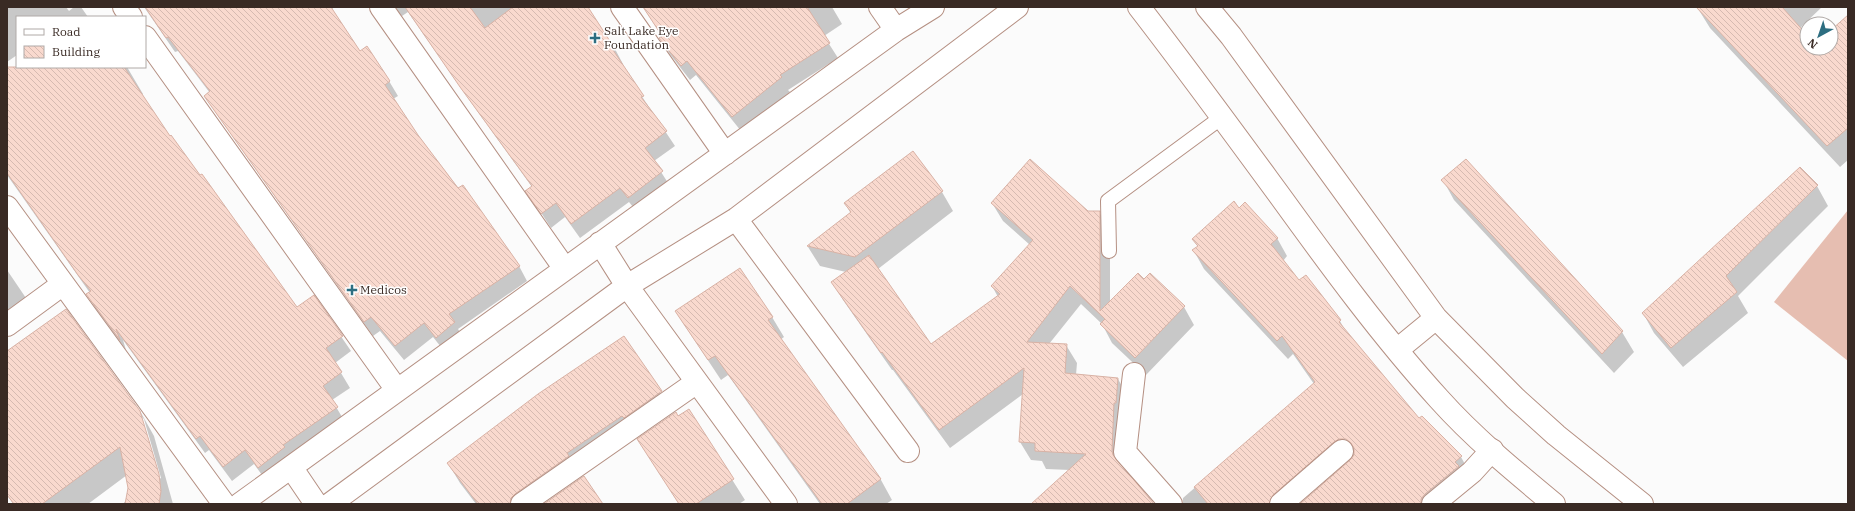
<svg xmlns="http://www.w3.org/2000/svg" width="1855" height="511" font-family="'IBM Plex Serif',serif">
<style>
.pitch{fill:#e6beb1}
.shadow{fill:#0003;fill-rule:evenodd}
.building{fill:url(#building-back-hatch);stroke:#d9b2a5}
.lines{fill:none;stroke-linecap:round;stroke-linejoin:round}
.service-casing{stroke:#b59083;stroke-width:16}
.minor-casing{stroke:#b59083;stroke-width:24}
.secondary-casing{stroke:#b59083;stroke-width:24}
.service{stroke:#fff;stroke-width:14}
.minor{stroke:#fff;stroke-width:22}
.secondary{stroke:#fff;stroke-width:22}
.poi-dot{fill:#2d6e81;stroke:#fff;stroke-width:1.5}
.labels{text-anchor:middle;stroke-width:3;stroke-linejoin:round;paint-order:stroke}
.poi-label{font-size:12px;fill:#392a24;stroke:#fff;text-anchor:start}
</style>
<defs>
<pattern id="building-back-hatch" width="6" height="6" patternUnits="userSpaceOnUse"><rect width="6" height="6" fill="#f9d9ce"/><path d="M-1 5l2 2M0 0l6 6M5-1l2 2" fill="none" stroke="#d6bab1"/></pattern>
</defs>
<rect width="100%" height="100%" fill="#fbfbfb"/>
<path class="pitch" d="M 1848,210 L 1848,361 L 1774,302 Z"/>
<path class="shadow" d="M 7,7 L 66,7 L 69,11 L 74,7 L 81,7 L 88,17 L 17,17 L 17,55 L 7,62 Z
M 144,7 L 332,7 L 333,9 L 332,10 L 359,53 L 389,81 L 398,96 L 393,99 L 417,135 L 519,266 L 527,281 L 458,329 L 463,337 L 445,352 L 433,337 L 404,360 L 380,331 L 373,336 L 214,110 L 205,96 L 210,93 L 178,51 L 175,52 Z
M 386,7 L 578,7 L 615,49 L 623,64 L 621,65 L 675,146 L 654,161 L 670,186 L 637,212 L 629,202 L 580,238 L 565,217 L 551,228 L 527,191 L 532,187 L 470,101 L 408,12 L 402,16 L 396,10 Z
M 643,7 L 832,7 L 842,24 L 824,36 L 838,58 L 788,90 L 790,92 L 741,131 L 696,75 L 690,80 L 669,53 L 661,38 L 663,37 Z
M 1697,7 L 1822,7 L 1800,28 L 1807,36 L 1807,48 L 1831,48 L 1831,32 L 1848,16 L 1848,160 L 1840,167 L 1710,28 Z
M 54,67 L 127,67 L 143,94 L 141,95 L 169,137 L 297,309 L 314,297 L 351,351 L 335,363 L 350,388 L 332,400 L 345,422 L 267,482 L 254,464 L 232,481 L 209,450 L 205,453 L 123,340 L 126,350 L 96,309 L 88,295 L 90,293 L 7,175 L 7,83 Z
M 1443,180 L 1622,332 L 1634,352 L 1614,373 L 1454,200 Z
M 1817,186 L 1828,206 L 1738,296 L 1748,313 L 1683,367 L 1654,333 L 1643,313 Z
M 942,192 L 953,211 L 878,269 L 931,346 L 998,297 L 992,286 L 1030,245 L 1003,221 L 992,203 L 1099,212 L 1110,230 L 1110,303 L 1144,280 L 1184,307 L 1194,325 L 1146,375 L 1112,343 L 1102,324 L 1081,304 L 1049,344 L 1066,345 L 1077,363 L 1076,375 L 1118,379 L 1128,397 L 1124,420 L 1122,468 L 1153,504 L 1033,504 L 1070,470 L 1046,469 L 1042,461 L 1031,460 L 1020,442 L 1023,394 L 950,448 L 893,370 L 892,370 L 843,300 L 833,282 L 846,272 L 820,266 L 808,247 L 851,214 L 845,203 Z
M 1239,209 L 1277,238 L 1287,256 L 1283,261 L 1299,282 L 1340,321 L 1347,334 L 1419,420 L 1461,457 L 1471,475 L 1447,504 L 1302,504 L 1354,457 L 1350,457 L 1293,504 L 1183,504 L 1183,498 L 1314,384 L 1293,354 L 1288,359 L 1204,269 L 1194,251 L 1198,247 L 1193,240 Z
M 7,270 L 28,301 L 7,318 Z
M 676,312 L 772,317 L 784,337 L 780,340 L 881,480 L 892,500 L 886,504 L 820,504 L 728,375 L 721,380 Z
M 624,337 L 672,412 L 540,504 L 476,504 L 460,483 L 448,463 Z
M 7,352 L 140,411 L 154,436 L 173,504 L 123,504 L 127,499 L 129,488 L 127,475 L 88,504 L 13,504 L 7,494 ZM 141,416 L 144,419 L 161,478 L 159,479 Z
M 688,410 L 745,500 L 739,504 L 679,504 L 638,439 Z"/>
<path class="building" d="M 145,7 L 331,7 L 360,51 L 367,46 L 390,81 L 385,85 L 418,135 L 458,188 L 463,185 L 520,266 L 449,314 L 455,322 L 436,338 L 424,323 L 395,346 L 371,317 L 364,322 L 204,96 L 210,91 L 168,37 L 166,38 Z
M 405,7 L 470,7 L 485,28 L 513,7 L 588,7 L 615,49 L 613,50 L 644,96 L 641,97 L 667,131 L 645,148 L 663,171 L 628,198 L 620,188 L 571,224 L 556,203 L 541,214 L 525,191 L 532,186 L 460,87 Z
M 643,7 L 807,7 L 830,43 L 780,75 L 782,77 L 732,117 L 687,61 L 681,66 L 659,38 L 662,36 Z
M 1696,7 L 1782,7 L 1807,35 L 1807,48 L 1831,48 L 1831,30 L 1848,15 L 1848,128 L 1827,146 Z
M 7,67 L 124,67 L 170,136 L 171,135 L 200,175 L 202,174 L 297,307 L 314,295 L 343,336 L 326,348 L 342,372 L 323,386 L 338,407 L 283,445 L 285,447 L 258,468 L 245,450 L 223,467 L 200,436 L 196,439 L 116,329 L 120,340 L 86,294 L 91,291 L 78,275 L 7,173 Z
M 913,151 L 943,191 L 855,257 L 807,246 L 851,212 L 844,203 Z
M 1030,159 L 1088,211 L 1100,211 L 1100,311 L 1138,273 L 1144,279 L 1150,273 L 1185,306 L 1135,358 L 1100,324 L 1105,319 L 1070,286 L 1027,342 L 1067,344 L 1065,373 L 1118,378 L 1116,403 L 1114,403 L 1112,451 L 1113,455 L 1154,504 L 1031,504 L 1086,454 L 1035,451 L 1035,443 L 1019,442 L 1024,368 L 939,430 L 882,352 L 881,353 L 831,282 L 869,255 L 931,344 L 1000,294 L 991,286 L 1033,240 L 991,203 Z
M 1466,159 L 1623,331 L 1602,354 L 1441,180 Z
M 1800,167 L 1818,185 L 1726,276 L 1737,292 L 1671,348 L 1642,313 Z
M 1234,201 L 1239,208 L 1245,202 L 1278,238 L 1271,244 L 1299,280 L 1306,275 L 1341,320 L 1339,322 L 1419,418 L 1422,416 L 1462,456 L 1455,462 L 1459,466 L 1425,494 L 1421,499 L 1421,504 L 1300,504 L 1350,460 L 1354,455 L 1354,448 L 1351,443 L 1346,439 L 1339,439 L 1334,442 L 1273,495 L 1269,504 L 1208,504 L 1194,487 L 1315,382 L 1282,336 L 1277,341 L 1192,250 L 1198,246 L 1192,239 Z
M 740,268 L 773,317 L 768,320 L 881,479 L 847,504 L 822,504 L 715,356 L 708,360 L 675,311 Z
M 66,309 L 140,411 L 159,474 L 161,491 L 159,504 L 125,504 L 128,488 L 120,447 L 42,504 L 14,504 L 7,495 L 7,351 Z
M 624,336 L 662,391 L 624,418 L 622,416 L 567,453 L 569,456 L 515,494 L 511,498 L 510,504 L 478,504 L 447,463 L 538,394 Z
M 689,409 L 734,479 L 696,504 L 679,504 L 637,439 L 676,412 L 678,416 Z
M 584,476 L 603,504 L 544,504 Z"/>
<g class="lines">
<defs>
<path id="service" d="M 1109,251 L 1108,201 L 1222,117"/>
<path id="minor" d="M 124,7 L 131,17
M 381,7 L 565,269
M 622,7 L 725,154
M 880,7 L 896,30
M 145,37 L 397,390
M 7,207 L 224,504
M 736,219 L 908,451
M 600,243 L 627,286 L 786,504
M 7,325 L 63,284
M 1134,374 L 1125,452 L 1171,504
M 291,467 L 316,504
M 240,504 L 896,30 L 933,7
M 330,504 L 627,286 L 736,219 L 1017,7
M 522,504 L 697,382
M 1281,504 L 1342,451
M 1433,504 L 1472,472 L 1492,450"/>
<path id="secondary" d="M 1139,7 C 1187,69 1233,132 1280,196 C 1330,265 1381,335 1439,399 C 1473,437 1514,471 1554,504
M 1207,7 L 1231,36 L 1436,318 L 1515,398 L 1556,435 L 1642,504
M 1397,350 L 1436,318"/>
</defs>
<use href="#service" class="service-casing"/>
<use href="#minor" class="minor-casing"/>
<use href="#secondary" class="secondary-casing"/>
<use href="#service" class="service"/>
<use href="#minor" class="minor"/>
<use href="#secondary" class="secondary"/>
</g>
<g class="poi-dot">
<path d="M593 32h4v4h4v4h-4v4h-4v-4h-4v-4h4z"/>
<path d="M350 284h4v4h4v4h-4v4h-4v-4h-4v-4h4z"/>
</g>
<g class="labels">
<g class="poi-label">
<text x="604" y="35">Salt Lake Eye<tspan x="604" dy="14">Foundation</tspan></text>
<text x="360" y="294">Medicos</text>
</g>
</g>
<rect width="1855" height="511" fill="none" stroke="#392a24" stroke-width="16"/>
<rect x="16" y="16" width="130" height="52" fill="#ffffff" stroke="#b0aaa7"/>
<rect x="24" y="29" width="20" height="6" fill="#ffffff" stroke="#b0aaa7"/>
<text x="52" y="36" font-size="12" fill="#392a24">Road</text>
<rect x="24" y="46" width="20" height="12" fill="url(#building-back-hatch)" stroke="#b0aaa7"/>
<text x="52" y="56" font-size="12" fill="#392a24">Building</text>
<g transform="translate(1819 36) rotate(220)"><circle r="19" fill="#ffffff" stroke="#b0aaa7"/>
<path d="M0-3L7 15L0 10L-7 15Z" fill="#2d6e81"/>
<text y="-6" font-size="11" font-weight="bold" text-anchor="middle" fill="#392a24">N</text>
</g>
</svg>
